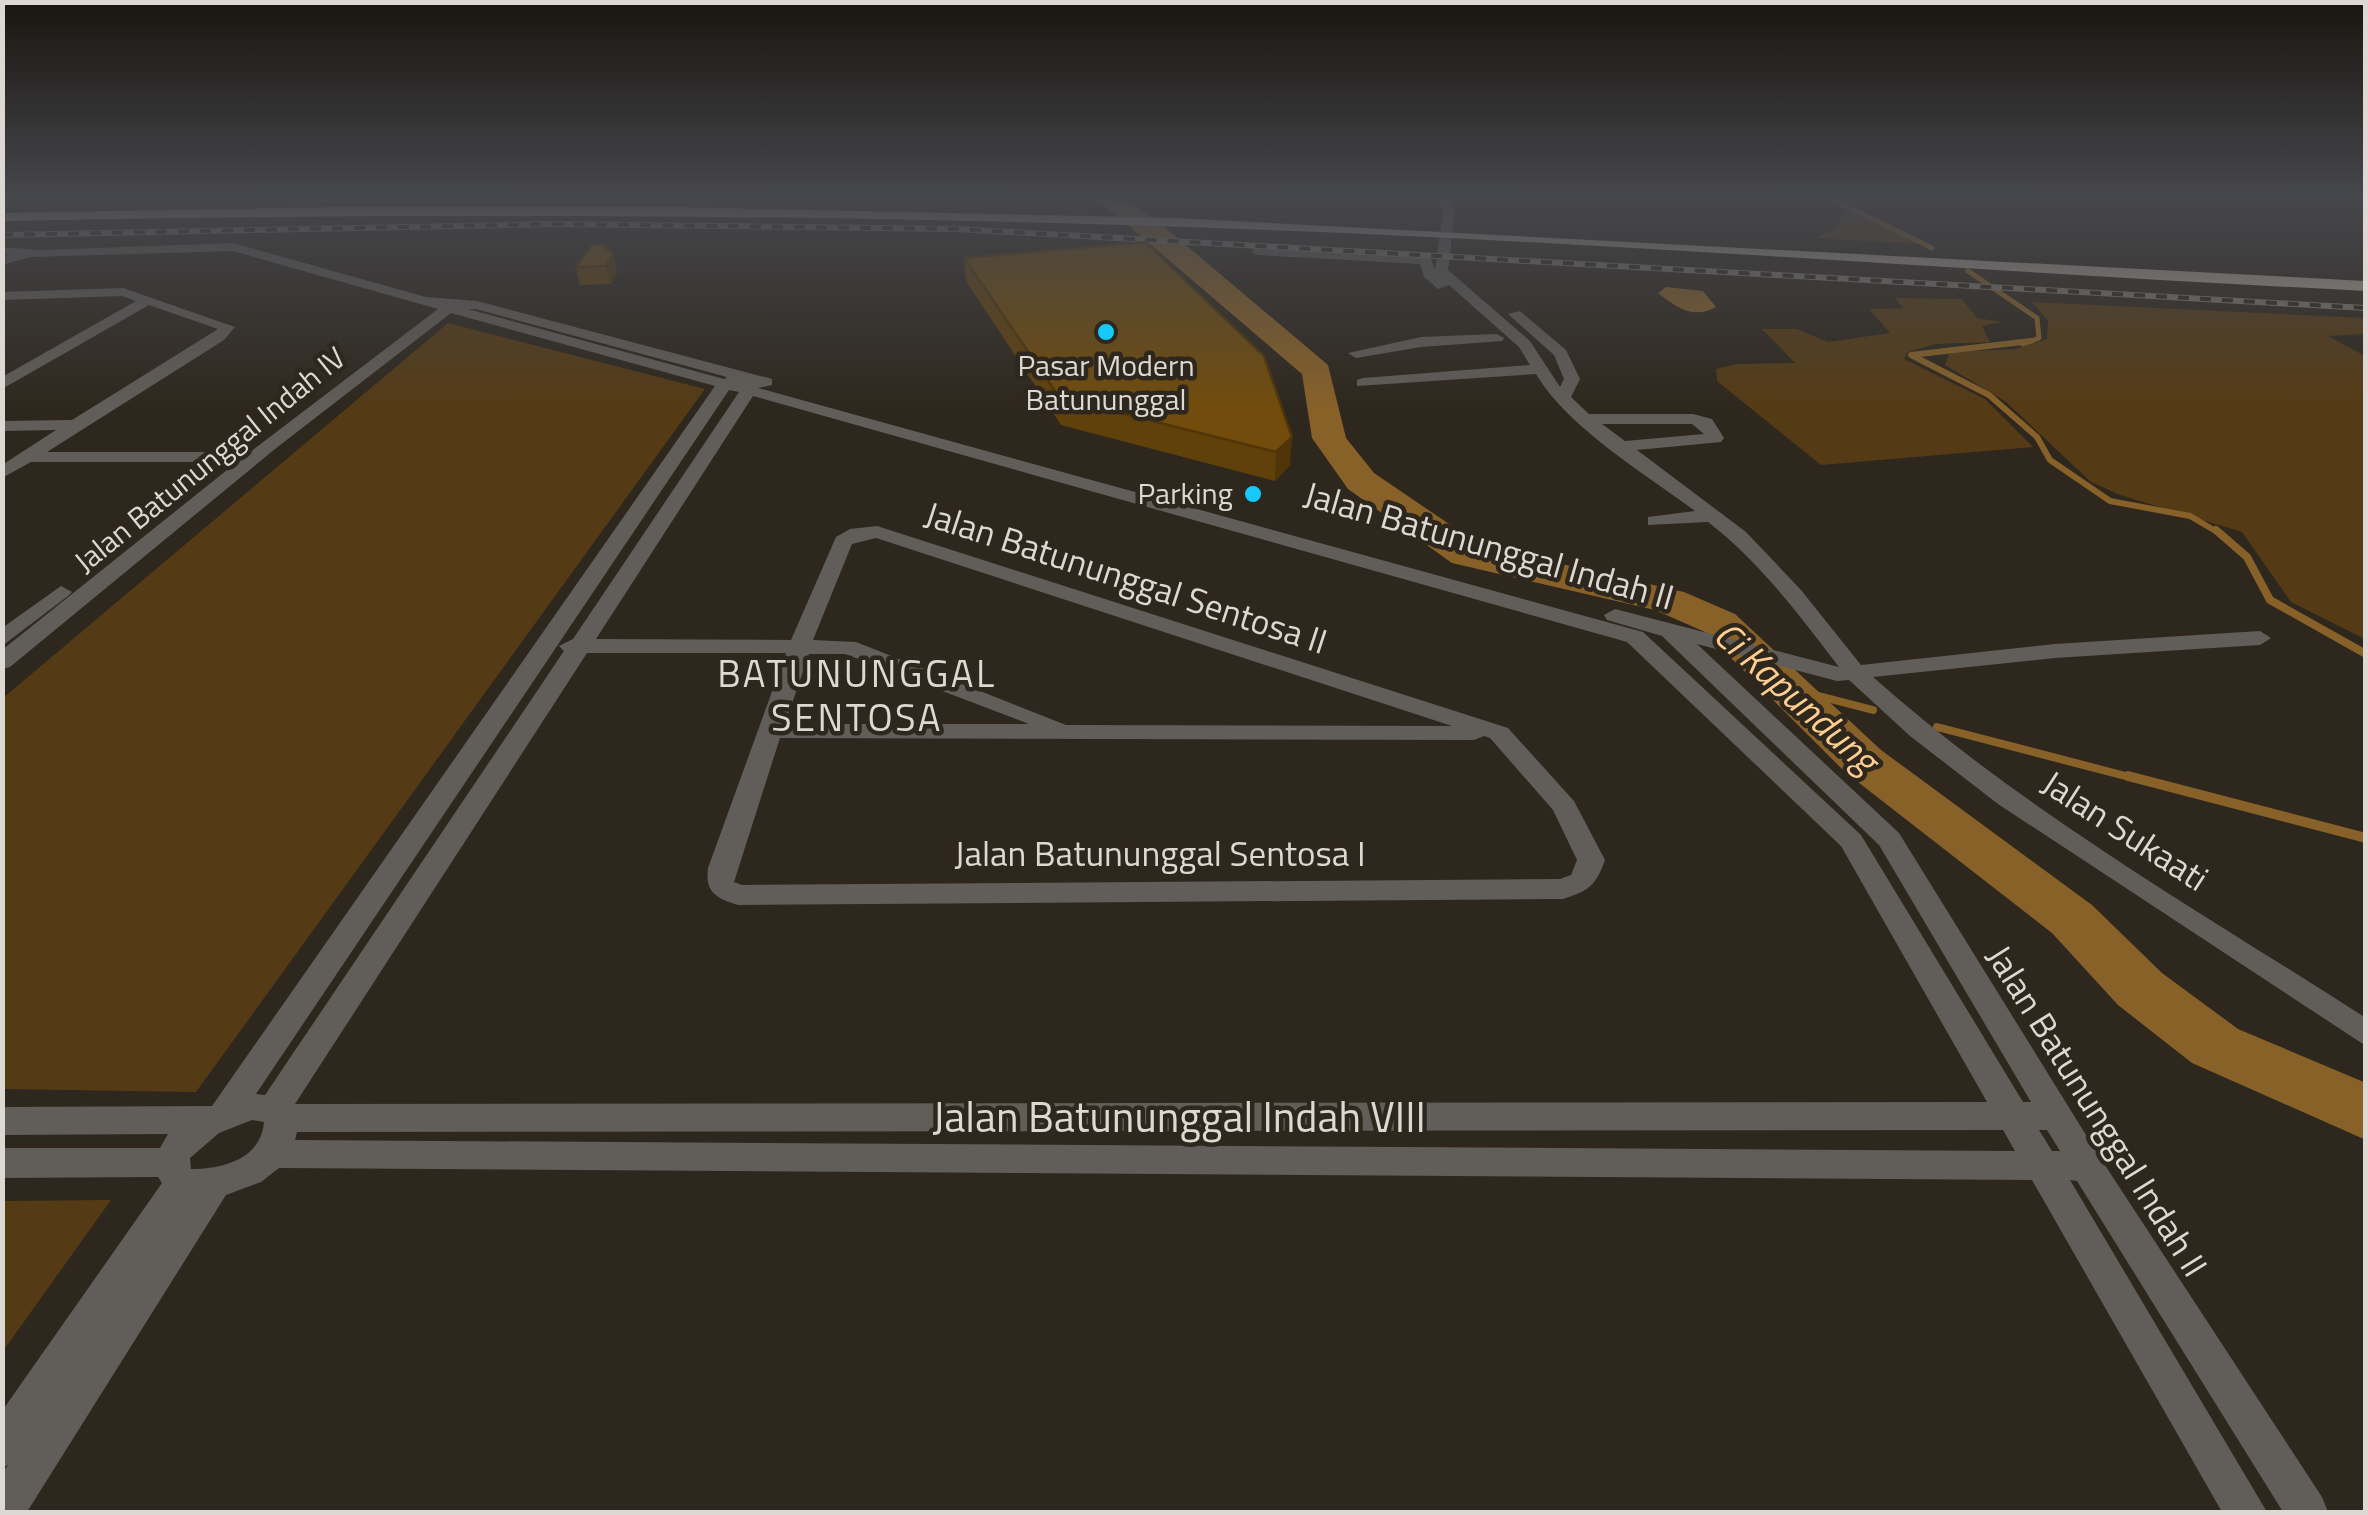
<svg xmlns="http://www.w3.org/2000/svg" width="2368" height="1515" font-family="'Titillium Web',sans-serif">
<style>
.green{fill:#553b15}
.water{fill:#886128}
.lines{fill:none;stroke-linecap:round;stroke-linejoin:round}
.stream-far3{stroke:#886128;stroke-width:5}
.stream-far2{stroke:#886128;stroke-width:6}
.stream-far1{stroke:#886128;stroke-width:8}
.stream{stroke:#886128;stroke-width:10}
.river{fill:#886128;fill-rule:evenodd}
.minor{fill:#615d58;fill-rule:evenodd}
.highway{fill:#afa69a;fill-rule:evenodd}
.rail-casing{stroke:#7f7971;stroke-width:6}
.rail{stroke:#2e271d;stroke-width:4;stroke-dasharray:11;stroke-linecap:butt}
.wall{fill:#61410a}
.shaded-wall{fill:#4f3508}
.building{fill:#714c0c;stroke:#4f3508;stroke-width:2.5}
.poi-dot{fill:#15cafb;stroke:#2e271d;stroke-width:4}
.labels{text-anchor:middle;stroke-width:9;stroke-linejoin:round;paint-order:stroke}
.far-poi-label{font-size:30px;fill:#ddd8d2;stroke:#2e271d}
.far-street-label{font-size:30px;fill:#ddd8d2;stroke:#2e271d}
.street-label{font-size:35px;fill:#ddd8d2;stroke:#2e271d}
.neighbourhood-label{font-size:38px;letter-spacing:2.5px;fill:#ddd8d2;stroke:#2e271d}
.water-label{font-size:38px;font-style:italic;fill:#fdce8f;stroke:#2e271d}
.near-street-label{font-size:42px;fill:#ddd8d2;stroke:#2e271d}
</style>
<rect width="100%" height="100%" fill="#2e271d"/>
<path class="green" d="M 1844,211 L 1852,212 L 1918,244 L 1816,238 L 1836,228 Z
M 1895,298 L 1962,299 L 1977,318 L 2002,322 L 1982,326 L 1990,342 L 1935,344 L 1908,352 L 1904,359 L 1985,399 L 2033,447 L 1821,465 L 1717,381 L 1716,369 L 1737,364 L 1795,363 L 1762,329 L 1797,329 L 1828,342 L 1890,333 L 1869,309 L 1903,308 Z
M 2032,302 L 2365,318 L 2365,334 L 2328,336 L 2365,356 L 2365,639 L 2291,602 L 2242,532 L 2120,495 L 2091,482 L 2006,402 L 1945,365 L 1950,352 L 2016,349 L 2047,339 L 2048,321 Z
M 448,323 L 705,389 L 196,1092 L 3,1089 L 3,698 Z
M 111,1200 L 3,1351 L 3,1201 Z"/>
<path class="water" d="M 1666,287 L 1703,291 L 1716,307 C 1693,320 1676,307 1658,293 Z"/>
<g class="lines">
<path class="stream-far3" d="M 1827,197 L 1932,248
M 1968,271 L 2037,318 L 2039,338 L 2023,344"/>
<path class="stream-far2" d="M 2031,341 L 1911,355 L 1989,395 L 2037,437 L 2050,460 L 2110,501 L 2190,516 L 2219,533"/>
<path class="stream-far1" d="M 2216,530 L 2247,557 L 2270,600 L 2366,654
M 1784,687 L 1873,710
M 1937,727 L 2137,779"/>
<path class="stream" d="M 2128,776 L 2366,838"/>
<path class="river" d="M 1095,197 L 1122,197 L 1162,225 L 1328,365 L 1346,438 L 1374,473 L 1480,545 L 1684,592 L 1735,614 L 1881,750 L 2092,905 L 2162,973 L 2238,1029 L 2366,1083 L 2366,1140 L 2192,1063 L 2118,1005 L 2052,933 L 1845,772 L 1705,632 L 1655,610 L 1452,563 L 1348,489 L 1312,438 L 1302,374 Z"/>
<path class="minor" d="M 1438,197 L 1450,197 L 1455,212 L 1448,270 L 1530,341 L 1560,387 L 1564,379 L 1554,355 L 1508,314 L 1520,311 L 1566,350 L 1580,379 L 1571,397 L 1589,414 L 1693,414 L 1712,419 L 1724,438 L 1721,442 L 1637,450 L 1746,532 L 1801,590 L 1861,665 L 2055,644 L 2260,631 L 2271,638 L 2260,645 L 2055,658 L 1873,677 C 2022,810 2198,910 2366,1018 L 2366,1046 L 1998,804 L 1910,736 L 1849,680 L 1837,681 L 1697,644 L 1899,833 L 2099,1156 L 2322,1497 L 2328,1512 L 2283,1512 L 2077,1181 L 2070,1180 L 2267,1512 L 2222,1512 L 2032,1180 L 279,1168 L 261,1182 L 226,1195 L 27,1512 L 2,1512 L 2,1473 L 8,1465 L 2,1468 L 2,1411 L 162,1183 L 158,1177 L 2,1178 L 2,1148 L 160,1148 L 168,1134 L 2,1135 L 2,1107 L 212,1106 L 715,386 L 451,313 L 275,449 L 10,667 L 2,669 L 2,650 L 237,462 L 31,462 L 2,478 L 2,465 L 56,430 L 2,431 L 2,421 L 72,420 L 218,329 L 149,305 L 2,389 L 2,377 L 136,301 L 122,296 L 2,300 L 2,292 L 123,288 L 235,327 L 224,340 L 47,452 L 250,452 L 438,309 L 233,251 L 30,257 L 2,265 L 2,257 L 9,255 L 2,255 L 2,247 L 40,250 L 233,243 L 426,297 L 477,301 L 772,379 L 772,385 L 758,388 L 1643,632 L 1861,835 L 2023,1102 L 2031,1102 L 1879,845 L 1662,636 L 1607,620 L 1604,615 L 1615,609 L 1839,667 C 1799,615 1760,562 1708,522 L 1648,525 L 1648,517 L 1695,511 C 1644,473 1568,428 1536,374 L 1357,386 L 1357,380 L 1363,378 L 1530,365 L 1519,347 L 1449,285 L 1438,289 L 1424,277 L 1420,264 L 1257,255 L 1251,251 L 1257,247 L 1415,255 L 1431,259 L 1435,270 L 1443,212 ZM 468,309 L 476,309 L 727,377 L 724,379 ZM 729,390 L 739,392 L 573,639 L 559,646 L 564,651 L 265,1095 L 256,1094 ZM 753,396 L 1627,642 L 1841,846 L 1987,1102 L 295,1104 L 587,653 L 786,653 L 708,868 C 705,892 715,898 738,905 L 1563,899 C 1589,891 1596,885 1605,860 L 1574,801 L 1508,728 L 877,526 L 850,529 L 836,537 L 791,640 L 596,639 ZM 1602,424 L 1692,424 L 1704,434 L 1625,441 ZM 876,538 L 1452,726 L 1066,725 L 856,642 L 813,640 L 852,544 ZM 809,654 L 845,654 L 1029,724 L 785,724 ZM 1484,736 L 1490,738 L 1553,810 L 1577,860 L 1571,875 L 1560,879 L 742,885 L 734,882 L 780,738 L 1474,740 ZM 252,1120 L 264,1122 C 261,1159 223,1169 191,1169 L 190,1158 L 219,1133 ZM 2003,1130 L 2015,1151 L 295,1140 L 297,1132 ZM 2039,1130 L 2047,1130 L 2060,1151 L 2052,1151 Z
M 1497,334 L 1504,338 L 1502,341 L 1421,347 L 1356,358 L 1348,353 L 1421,337 Z
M 61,586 L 72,592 L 68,596 L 2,646 L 2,628 Z"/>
<path class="highway" d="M 338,207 L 674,207 L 1177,218 L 2366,281 L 2366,291 C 2025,274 1685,248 1345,233 C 898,214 450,212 2,221 L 2,213 Z"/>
<defs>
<path id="rail" d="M 2,235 L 555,224 L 956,229 L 2366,308"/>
</defs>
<use href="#rail" class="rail-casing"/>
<use href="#rail" class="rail"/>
</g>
<path class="wall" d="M 1145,242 L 1290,465 L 1275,481 L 1061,425 L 966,281 L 964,258 Z
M 613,254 L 617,271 L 611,284 L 580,285 L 576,267 Z"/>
<path class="shaded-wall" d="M 613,254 L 617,271 L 611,284 L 606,266 Z
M 1292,437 L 1290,465 L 1275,481 L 1276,452 Z"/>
<path class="building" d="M 1145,242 L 1264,356 L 1292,437 L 1276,452 L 1060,398 L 964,258 Z
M 602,244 L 613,254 L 606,266 L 576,267 L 592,245 Z"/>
<linearGradient id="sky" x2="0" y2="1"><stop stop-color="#191510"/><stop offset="0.48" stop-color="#46474c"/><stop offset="1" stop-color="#46474c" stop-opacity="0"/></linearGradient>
<rect width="2368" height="409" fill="url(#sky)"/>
<g class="poi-dot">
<circle cx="1106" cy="332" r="10"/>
<circle cx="1253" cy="494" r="10"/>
</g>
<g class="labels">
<g class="far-poi-label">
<text x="1106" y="376">Pasar Modern<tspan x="1106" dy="34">Batununggal</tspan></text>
<text x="1233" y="504" text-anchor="end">Parking</text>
</g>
<g class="far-street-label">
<text transform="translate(210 460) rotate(-39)" y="10">Jalan Batununggal Indah IV</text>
</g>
<g class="street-label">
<text transform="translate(1489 546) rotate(16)" y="12">Jalan Batununggal Indah II</text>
<text transform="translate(1126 578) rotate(18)" y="12">Jalan Batununggal Sentosa II</text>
<text transform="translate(2125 831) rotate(33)" y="12">Jalan Sukaati</text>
<text x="1160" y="866">Jalan Batununggal Sentosa I</text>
<text transform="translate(2097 1111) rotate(58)" y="12">Jalan Batununggal Indah II</text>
</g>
<g class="neighbourhood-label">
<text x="857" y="687">BATUNUNGGAL<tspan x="857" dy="44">SENTOSA</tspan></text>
</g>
<g class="water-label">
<text transform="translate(1796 697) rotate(42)" y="13">Ci Kapundung</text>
</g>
<g class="near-street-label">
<text x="1179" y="1132">Jalan Batununggal Indah VIII</text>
</g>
</g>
<rect width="2368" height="1515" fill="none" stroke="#ddd8d2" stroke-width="10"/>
</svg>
